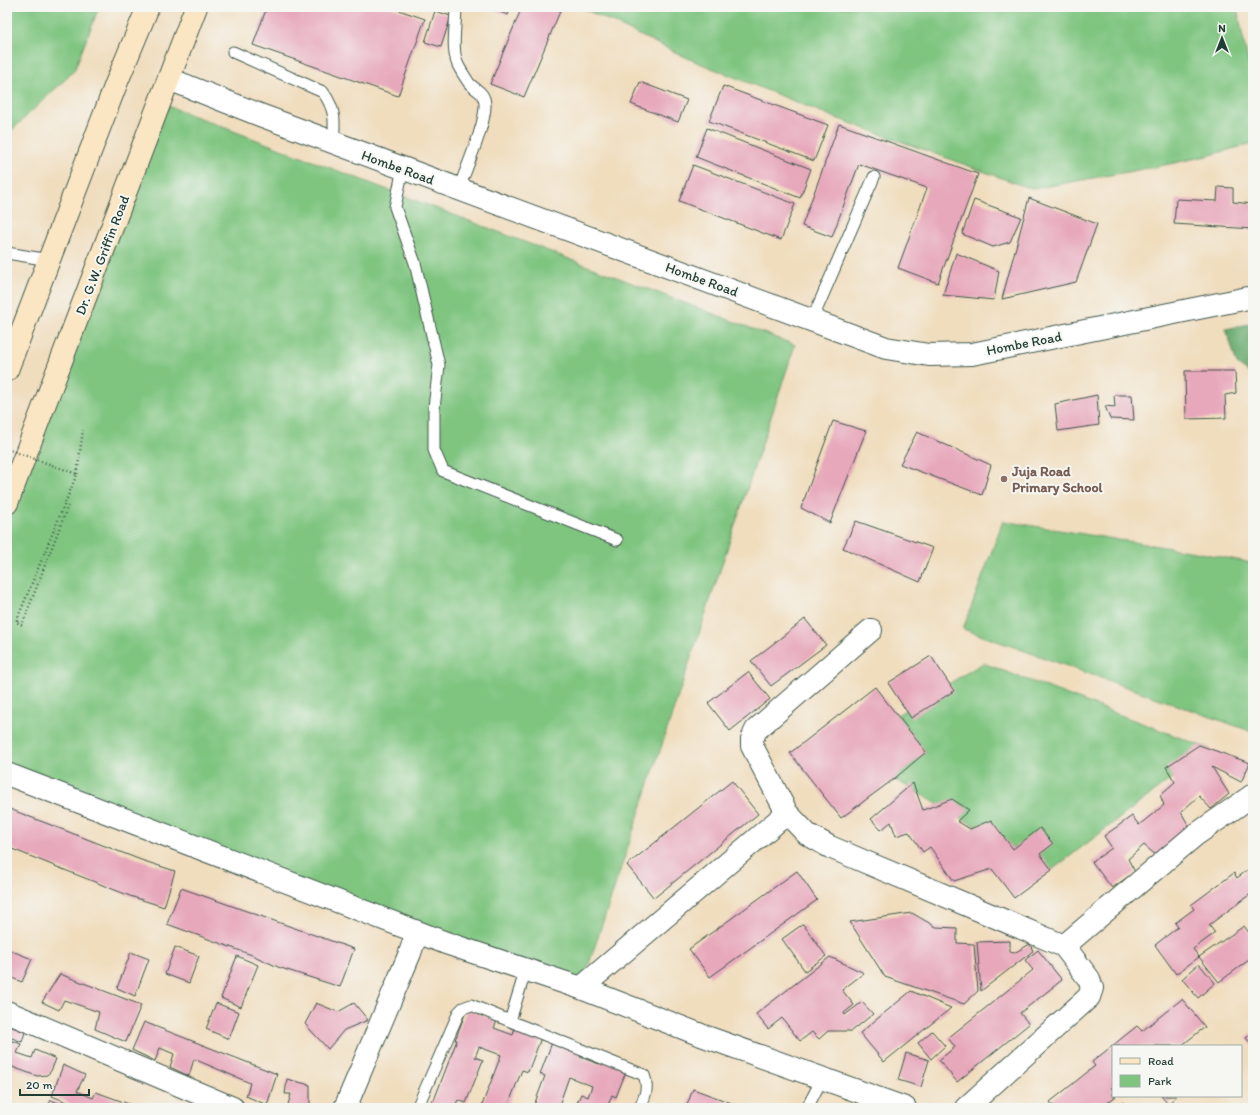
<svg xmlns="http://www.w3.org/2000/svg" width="1260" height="1115" font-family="Itim,sans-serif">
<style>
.green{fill:#7fc580;stroke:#4f815a}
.forest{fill:#67aa6e;stroke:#437451}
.building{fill:#e7a8bb}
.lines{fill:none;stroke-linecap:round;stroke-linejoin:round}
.service-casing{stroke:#3e5549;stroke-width:13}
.minor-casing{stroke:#3e5549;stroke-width:24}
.secondary-casing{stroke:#3e5549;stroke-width:24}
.path{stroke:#3e5549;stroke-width:2.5;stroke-dasharray:1 3;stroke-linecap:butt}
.service{stroke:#fff;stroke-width:11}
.minor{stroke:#fff;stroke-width:22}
.secondary{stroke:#fbe6c3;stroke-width:22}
.path-bridge{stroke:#3e5549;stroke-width:2.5;stroke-dasharray:1 3;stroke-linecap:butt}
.education-dot{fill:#8d6e63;stroke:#f6f6f2;stroke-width:1.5}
.labels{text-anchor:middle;stroke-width:4;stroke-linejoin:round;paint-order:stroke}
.street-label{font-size:14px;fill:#1f3d34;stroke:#f6f6f2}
.education-label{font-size:14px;font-weight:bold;fill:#785e54;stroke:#f6f6f2;text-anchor:start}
</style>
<rect width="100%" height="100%" fill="#f6f6f2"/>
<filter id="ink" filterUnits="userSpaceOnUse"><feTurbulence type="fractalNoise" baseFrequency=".025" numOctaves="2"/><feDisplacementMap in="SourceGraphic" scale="8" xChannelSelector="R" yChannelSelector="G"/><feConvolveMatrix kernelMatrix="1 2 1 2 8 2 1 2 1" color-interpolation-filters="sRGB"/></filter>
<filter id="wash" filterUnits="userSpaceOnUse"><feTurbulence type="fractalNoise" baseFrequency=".012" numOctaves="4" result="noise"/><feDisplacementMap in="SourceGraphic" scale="16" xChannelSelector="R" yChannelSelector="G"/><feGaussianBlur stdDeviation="0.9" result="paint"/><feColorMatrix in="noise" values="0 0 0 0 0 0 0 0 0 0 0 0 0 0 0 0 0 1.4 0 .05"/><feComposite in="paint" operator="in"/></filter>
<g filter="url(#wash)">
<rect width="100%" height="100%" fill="#f0ddbe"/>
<path class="green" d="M 7,7 L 99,7 L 74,71 L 12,130 L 7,132 Z
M 580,7 L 1237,7 L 1253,87 L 1253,143 L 1207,156 L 1155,167 L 1032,189 L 836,118 L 694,61 Z
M 160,103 L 795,345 L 581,988 L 7,774 L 7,503 Z
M 1003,521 L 1201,553 L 1253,563 L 1253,732 L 963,629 Z
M 983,663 L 1210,749 L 1052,870 L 894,779 L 926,752 L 897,715 Z"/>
<path class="forest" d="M 1253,323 L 1253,376 L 1237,364 L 1226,329 Z"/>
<g id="blocks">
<path class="building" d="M 267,7 L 390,7 L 425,19 L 398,96 L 253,45 Z
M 486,7 L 511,7 L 508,15 Z
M 522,7 L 556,7 L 561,9 L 524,97 L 490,84 Z
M 435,11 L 451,16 L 441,47 L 425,42 Z
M 640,82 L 687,100 L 678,122 L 631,104 Z
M 723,86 L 828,125 L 814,161 L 709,121 Z
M 839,124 L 978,174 L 938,283 L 898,268 L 927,188 L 859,164 L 832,237 L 802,226 Z
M 707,128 L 811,169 L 800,198 L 696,157 Z
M 693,165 L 795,204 L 781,240 L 679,201 Z
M 1218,187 L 1233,188 L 1233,202 L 1253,204 L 1253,229 L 1174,224 L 1176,199 L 1217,201 Z
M 1029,198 L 1097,224 L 1076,282 L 1002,299 Z
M 974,200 L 1021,217 L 1010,242 L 993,247 L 962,234 Z
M 956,253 L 999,271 L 994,300 L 943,295 Z
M 1185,371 L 1235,371 L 1236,393 L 1225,395 L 1226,418 L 1186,419 Z
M 1097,395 L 1099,425 L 1058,431 L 1055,404 Z
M 1114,395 L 1132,395 L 1134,420 L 1110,419 L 1105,406 L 1115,407 Z
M 833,421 L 866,431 L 830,523 L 801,508 Z
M 917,432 L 991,465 L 982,495 L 900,464 Z
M 856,521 L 933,548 L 920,582 L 843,548 Z
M 805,619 L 826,645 L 771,686 L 751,661 Z
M 931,656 L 954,691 L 911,718 L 888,683 Z
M 748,672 L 770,699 L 730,731 L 708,703 Z
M 875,687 L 926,752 L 894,779 L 841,818 L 790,753 Z
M 1199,745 L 1250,763 L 1241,782 L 1212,767 L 1229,794 L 1211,809 L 1199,796 L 1181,812 L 1193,833 L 1158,857 L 1144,845 L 1128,859 L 1135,872 L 1112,888 L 1092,862 L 1112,848 L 1104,836 L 1132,816 L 1139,825 L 1164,805 L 1160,795 L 1175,782 L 1166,767 Z
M 732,781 L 758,814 L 654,898 L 627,865 Z
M 913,783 L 923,810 L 952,799 L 969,810 L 957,821 L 970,829 L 991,820 L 1013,849 L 1040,828 L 1053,844 L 1040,854 L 1052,870 L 1014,898 L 992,869 L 954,881 L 930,847 L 923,852 L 909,832 L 896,836 L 891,822 L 881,830 L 871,819 Z
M 7,808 L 141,860 L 175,871 L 164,907 L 130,896 L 7,847 Z
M 1253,866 L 1253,900 L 1249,895 L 1209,925 L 1215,933 L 1193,949 L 1199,957 L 1176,974 L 1155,945 L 1178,927 L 1175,923 L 1194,909 L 1191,905 L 1234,873 L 1237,878 Z
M 797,871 L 817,900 L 710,977 L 689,949 Z
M 181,888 L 354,949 L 340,987 L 278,967 L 252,955 L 167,924 Z
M 912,913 L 936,927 L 957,928 L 957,943 L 974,944 L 978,991 L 964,1004 L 885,977 L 850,922 Z
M 803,924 L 826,956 L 805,971 L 782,939 Z
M 1244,926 L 1253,938 L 1253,957 L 1219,982 L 1199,957 Z
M 1010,941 L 1010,952 L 1014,953 L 1030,944 L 1033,951 L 981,991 L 977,942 Z
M 175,947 L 199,956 L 189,983 L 165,974 Z
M 7,949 L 32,959 L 22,982 L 7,976 Z
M 1038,950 L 1062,980 L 1020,1013 L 1029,1024 L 957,1082 L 939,1060 L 955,1047 L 948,1038 L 1033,970 L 1025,960 Z
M 131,952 L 149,959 L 135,996 L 117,988 Z
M 237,956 L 258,965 L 241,1007 L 221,998 Z
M 830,957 L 864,973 L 842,990 L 854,1005 L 844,1013 L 845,1015 L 862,1002 L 873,1014 L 852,1031 L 828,1031 L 819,1039 L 812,1032 L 800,1041 L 782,1018 L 768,1029 L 756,1014 Z
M 1199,964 L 1215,983 L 1198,998 L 1182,979 Z
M 60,974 L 141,1005 L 126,1042 L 95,1029 L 99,1012 L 64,1000 L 59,1010 L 42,1002 Z
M 911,991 L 951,1008 L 884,1062 L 860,1033 Z
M 1182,999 L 1205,1027 L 1181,1046 L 1113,1046 L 1113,1087 L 1111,1088 L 1113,1090 L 1113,1096 L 1116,1096 L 1101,1108 L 1055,1108 L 1050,1102 L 1095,1066 L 1092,1062 L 1137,1026 L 1142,1031 Z
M 216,1003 L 239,1012 L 229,1039 L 206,1029 Z
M 316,1003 L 338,1012 L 354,1003 L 368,1020 L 344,1030 L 328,1049 L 305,1024 Z
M 467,1009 L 497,1021 L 494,1028 L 513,1035 L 515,1028 L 541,1038 L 528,1072 L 522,1070 L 507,1108 L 481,1108 L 501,1055 L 479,1047 L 475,1057 L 483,1060 L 466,1103 L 458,1100 L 454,1108 L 429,1108 L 432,1100 L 434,1100 L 457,1040 L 455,1040 Z
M 144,1022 L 277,1074 L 267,1105 L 246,1096 L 250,1083 L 194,1059 L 189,1076 L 170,1067 L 174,1054 L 160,1048 L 155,1061 L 132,1050 Z
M 7,1025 L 25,1032 L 22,1042 L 7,1036 Z
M 932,1031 L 945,1046 L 931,1059 L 918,1043 Z
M 1253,1032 L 1253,1046 L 1246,1038 Z
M 7,1039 L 21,1044 L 17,1053 L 32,1058 L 35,1050 L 56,1059 L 51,1071 L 47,1075 L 37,1076 L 7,1065 Z
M 553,1040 L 582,1051 L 580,1057 L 599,1064 L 601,1059 L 627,1069 L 616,1097 L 612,1095 L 607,1108 L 575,1108 L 581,1094 L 588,1097 L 592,1086 L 569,1077 L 558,1108 L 533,1108 L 545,1076 L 540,1074 Z
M 906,1053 L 929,1060 L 921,1087 L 898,1080 Z
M 63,1065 L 85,1075 L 77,1091 L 93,1098 L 96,1092 L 140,1108 L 82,1108 L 52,1096 Z
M 287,1079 L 310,1085 L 310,1107 L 287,1108 L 291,1094 L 285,1094 Z
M 693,1089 L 745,1108 L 686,1108 Z
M 1161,1096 L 1177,1096 L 1168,1104 Z
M 51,1100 L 71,1108 L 47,1108 Z
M 1123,1102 L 1128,1108 L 1116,1108 Z"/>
</g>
</g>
<g filter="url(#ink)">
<use href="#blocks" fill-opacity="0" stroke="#3e5549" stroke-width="1"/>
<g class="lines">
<defs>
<path id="service" d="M 456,7 C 456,23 451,51 458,65 C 461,71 465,77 469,83 C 476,91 484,91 485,104 C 486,124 466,168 459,189
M 233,52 L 323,92 C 336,110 335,122 333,142
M 403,168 L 395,207 L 415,263 L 439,365 L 434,408 L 434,450 L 443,471 L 617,540
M 7,253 L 49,260
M 812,320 L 874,177
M 526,969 L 510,1021 L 644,1075 C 649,1088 645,1096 640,1108
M 417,1108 L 459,1012 L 463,1008 L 471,1005 L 510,1021
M 807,1108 L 822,1079"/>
<path id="minor" d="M 169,79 L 260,115 L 886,348 L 929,355 L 972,354 L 1253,297
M 871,630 L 756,730 L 752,739 L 752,746 L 787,813 L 807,834 L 830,847 L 1064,946 L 1089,979 L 1092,988 L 1089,997 L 966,1108
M 7,774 L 446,943 L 581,988 L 701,1035 L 905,1108
M 1064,946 L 1194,836 L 1253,795
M 581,988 L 787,813
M 7,1012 L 233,1108
M 345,1108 L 410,953 L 417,932"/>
<path id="secondary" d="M 7,370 L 116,84 L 148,7
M 7,503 L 196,7"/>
</defs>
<use href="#service" class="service-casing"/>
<use href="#minor" class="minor-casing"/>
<use href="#secondary" class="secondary-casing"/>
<path class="path" d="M 77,474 L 83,430"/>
<use href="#service" class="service"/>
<use href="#minor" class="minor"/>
<use href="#secondary" class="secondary"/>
<path class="path-bridge" d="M 7,449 L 77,474 L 16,622 L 22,625 L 68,506"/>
</g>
</g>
<circle class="education-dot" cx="1004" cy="479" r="4"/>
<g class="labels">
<g class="street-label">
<text transform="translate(398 167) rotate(20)" y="5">Hombe Road</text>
<text transform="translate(102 255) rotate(-69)" y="5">Dr. G.W. Griffin Road</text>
<text transform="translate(702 279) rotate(20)" y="5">Hombe Road</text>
<text transform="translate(1024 343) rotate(-11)" y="5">Hombe Road</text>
</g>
<g class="education-label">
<text x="1012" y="476">Juja Road<tspan x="1012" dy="16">Primary School</tspan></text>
</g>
</g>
<rect width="1260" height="1115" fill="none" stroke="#f6f6f2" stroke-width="24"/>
<rect x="1112" y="1045" width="130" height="52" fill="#f6f6f2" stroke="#a0aca6"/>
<rect x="1120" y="1058" width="20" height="6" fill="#fbe6c3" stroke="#a0aca6"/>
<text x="1148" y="1065" font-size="12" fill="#1f3d34">Road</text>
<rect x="1120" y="1075" width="20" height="12" fill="#7fc580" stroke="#a0aca6"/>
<text x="1148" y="1085" font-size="12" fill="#1f3d34">Park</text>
<g transform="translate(1222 38)" stroke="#f6f6f2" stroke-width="3" paint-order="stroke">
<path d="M0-3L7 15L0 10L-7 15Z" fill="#1f3d34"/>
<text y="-6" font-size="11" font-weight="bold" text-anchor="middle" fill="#1f3d34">N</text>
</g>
<path d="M20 1089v6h69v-6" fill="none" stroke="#1f3d34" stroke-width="2"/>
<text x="26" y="1089" font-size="12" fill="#1f3d34" stroke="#f6f6f2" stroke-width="3" paint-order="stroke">20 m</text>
</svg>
